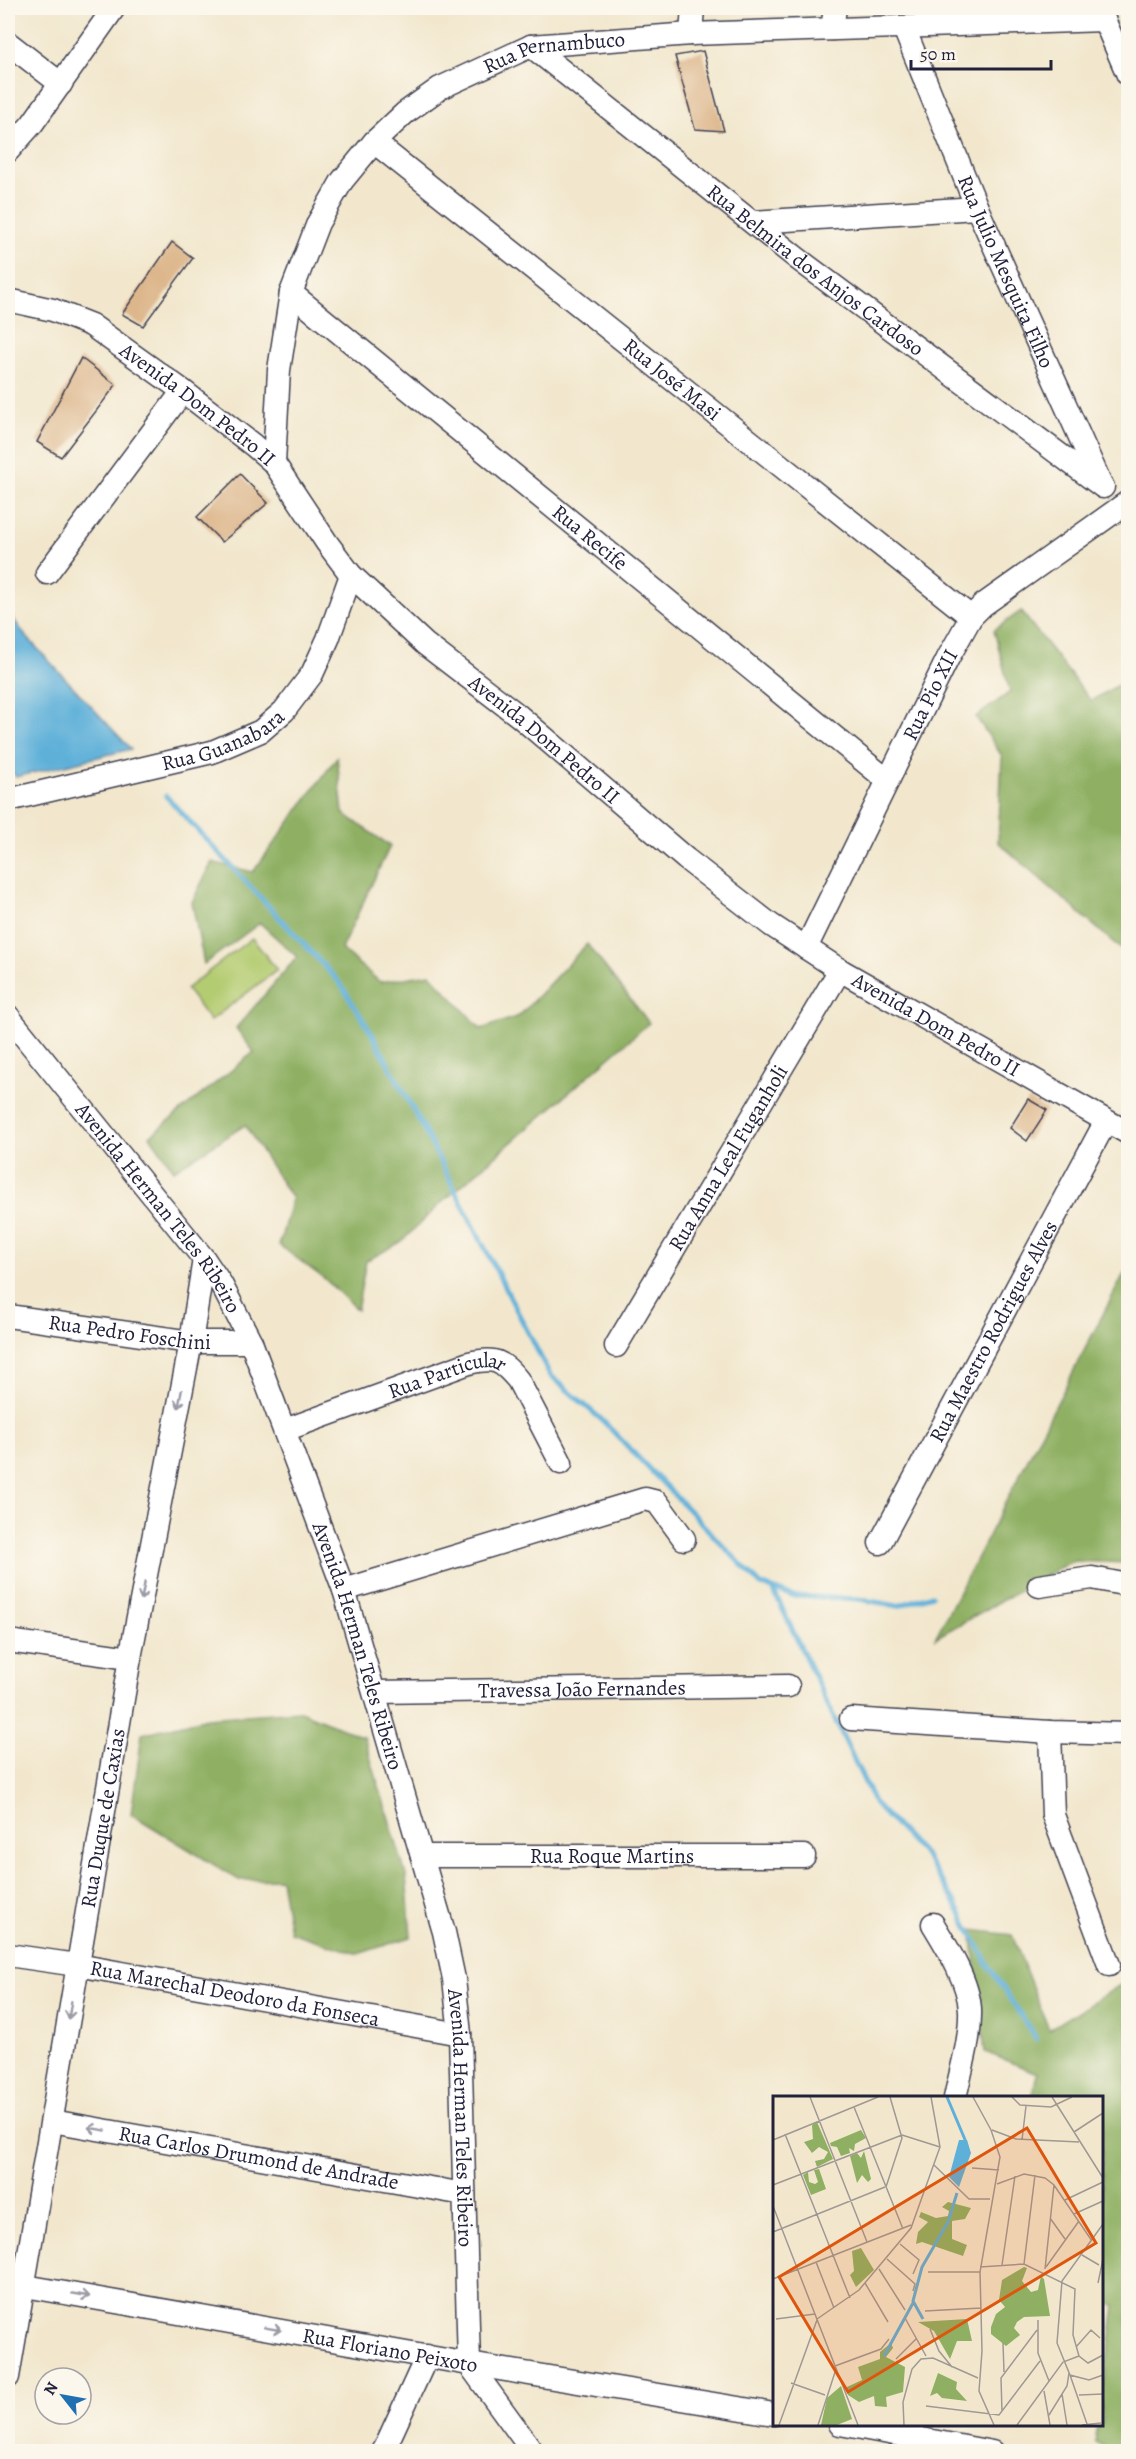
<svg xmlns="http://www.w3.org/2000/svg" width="1136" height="2459" font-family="Alegreya,serif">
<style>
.green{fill:#b4cc71;stroke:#6b7756;stroke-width:1.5}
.forest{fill:#8fb063;stroke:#58694f;stroke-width:1.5}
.water{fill:#5eb0d9;stroke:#40698a;stroke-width:1.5}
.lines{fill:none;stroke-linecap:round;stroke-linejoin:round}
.stream{stroke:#5eb0d9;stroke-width:5}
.building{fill:#ddb68b}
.minor-casing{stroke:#414051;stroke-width:25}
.minor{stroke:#fff;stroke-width:22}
.oneway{stroke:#9c9ca7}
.labels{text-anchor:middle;stroke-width:4.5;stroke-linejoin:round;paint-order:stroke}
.street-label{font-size:21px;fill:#22223b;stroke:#fbf7ec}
.inset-river{fill:none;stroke:#5eb0d9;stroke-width:3}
.inset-road{fill:none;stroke:#9f9893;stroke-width:1.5}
.view{fill:#de560e;fill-opacity:0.15;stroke:#de560e;stroke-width:3}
.inset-edge{fill:none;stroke:#22223b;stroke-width:3}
</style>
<rect width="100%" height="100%" fill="#fbf7ec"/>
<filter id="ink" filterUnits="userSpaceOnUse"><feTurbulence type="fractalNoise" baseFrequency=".0167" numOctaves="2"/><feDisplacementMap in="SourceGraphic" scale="12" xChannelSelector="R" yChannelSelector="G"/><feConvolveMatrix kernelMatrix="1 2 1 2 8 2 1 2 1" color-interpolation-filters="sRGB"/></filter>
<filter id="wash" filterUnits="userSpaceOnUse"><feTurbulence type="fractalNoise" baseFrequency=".008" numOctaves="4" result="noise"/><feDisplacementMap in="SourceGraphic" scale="24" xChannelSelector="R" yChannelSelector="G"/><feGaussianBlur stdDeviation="1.35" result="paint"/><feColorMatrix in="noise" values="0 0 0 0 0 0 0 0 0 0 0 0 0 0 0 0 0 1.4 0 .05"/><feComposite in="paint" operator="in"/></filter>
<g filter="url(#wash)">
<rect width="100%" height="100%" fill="#f2e7cd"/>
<path class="green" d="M 252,938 L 277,970 L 210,1021 L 186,989 Z"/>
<path class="forest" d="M 1021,611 L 1091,701 L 1128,679 L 1128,955 L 998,842 L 1002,756 L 976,717 L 1010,692 L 994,630 Z
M 337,757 L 343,813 L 390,846 L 341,949 L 380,982 L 430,974 L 481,1029 L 519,1016 L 587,944 L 649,1023 L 439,1205 L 401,1242 L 366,1261 L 357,1310 L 326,1280 L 279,1245 L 292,1199 L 245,1125 L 174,1170 L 150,1136 L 254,1052 L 236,1028 L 297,957 L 260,923 L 204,964 L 192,902 L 212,862 L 253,872 Z
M 1125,1272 L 1128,1273 L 1128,1563 L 1072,1561 L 935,1638 Z
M 300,1711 L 364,1737 L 406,1875 L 411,1937 L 358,1954 L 290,1932 L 281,1879 L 239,1880 L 131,1814 L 142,1734 L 207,1718 Z
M 971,1930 L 1012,1935 L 1049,2030 L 1128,1980 L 1128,2451 L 1116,2451 L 1095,2443 L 1098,2425 L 1102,2424 L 1102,2398 L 1115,2305 L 1102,2302 L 1102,2098 L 1032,2097 L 1037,2073 L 985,2052 Z"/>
<path class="water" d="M 8,611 L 24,634 L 131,749 L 16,777 L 8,767 Z"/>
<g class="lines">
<path class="stream" d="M 166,796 L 340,983 L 372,1034 L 422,1126 L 550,1375 L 602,1420 L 761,1585 L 793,1596 L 859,1599 L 898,1606 L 932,1595
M 773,1589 L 875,1804 L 925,1856 L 953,1899 L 990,1968 L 1036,2039"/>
</g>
<g id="blocks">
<path class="building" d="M 703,51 L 724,131 L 695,129 L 675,56 Z
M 172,242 L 193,258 L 143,326 L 122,314 Z
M 81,358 L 116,385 L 61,457 L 37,442 Z
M 240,474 L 268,503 L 222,542 L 197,517 Z
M 1028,1099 L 1047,1110 L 1027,1141 L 1010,1128 Z"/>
</g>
</g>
<g filter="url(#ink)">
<use href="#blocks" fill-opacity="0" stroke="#414051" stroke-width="1.5"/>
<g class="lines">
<defs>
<g id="minor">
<path d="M 1099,8 L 1128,75"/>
<path id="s1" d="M 904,28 L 977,208 L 1101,484"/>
<path d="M 832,29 L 835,8"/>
<path d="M 691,34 L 693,8"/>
<path d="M 8,43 L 61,84"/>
<path id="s2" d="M 531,46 L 798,259 L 1103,487"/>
<path id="s3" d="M 374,142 L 971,617"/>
<path d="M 8,151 L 32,124 L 114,8"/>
<path d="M 753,222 L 977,208"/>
<path id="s4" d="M 291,293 L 887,780"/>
<path id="s5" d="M 8,300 L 53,310 L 91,325 L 183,391 L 253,445 L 274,463 L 327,543 L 351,575 L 425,644 L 519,716 L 686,859 L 771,925 L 840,970 L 1128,1133"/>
<path id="s6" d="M 274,463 L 279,370 L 291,293 L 318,223 L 342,181 L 374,142 L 405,113 L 440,88 L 531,46 L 691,34 L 1104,20"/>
<path d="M 47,573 L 183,391"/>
<path id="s7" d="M 8,800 L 212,752 L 261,731 L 284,711 L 312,674 L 328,639 L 351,575"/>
<path id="s8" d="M 806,948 L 948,658 L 971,617 L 983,605 L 1128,502"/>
<path id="s9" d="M 8,1016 L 204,1259 L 221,1284 L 251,1342 L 344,1590 L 444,1932 L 454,1979 L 460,2034 L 469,2364"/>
<path id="s10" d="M 8,1316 L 191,1342 L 251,1342"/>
<path id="s11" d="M 616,1346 L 840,970"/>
<path id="s12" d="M 285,1430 L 469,1363 C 495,1357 501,1360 518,1380 L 561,1463"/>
<path id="s13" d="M 880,1543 L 1106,1121"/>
<path d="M 1039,1586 L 1092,1578 L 1128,1585"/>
<path d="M 344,1590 L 645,1499 L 657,1502 L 684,1539"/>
<path d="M 8,1641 L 130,1658"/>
<path id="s14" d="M 375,1692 L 788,1686"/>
<path d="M 851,1719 L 1050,1732 L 1128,1734"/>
<path d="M 1050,1732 L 1053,1815 L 1109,1965"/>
<path id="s15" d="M 422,1856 L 804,1856"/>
<path d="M 933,1924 C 947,1947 969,1982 970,2010 C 971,2039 961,2069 955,2098"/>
<path id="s16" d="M 8,1955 L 77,1965 L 460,2034"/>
<path id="s17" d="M 52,2121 L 464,2194"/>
<path id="s18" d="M 8,2283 L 469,2364 L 774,2414"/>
<path d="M 469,2364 L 533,2452"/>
<path id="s19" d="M 8,2377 L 130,1658 L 191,1342 L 204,1259"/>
<path d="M 840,2424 L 992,2452"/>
<path d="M 383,2452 L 427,2356"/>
</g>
</defs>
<use href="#minor" class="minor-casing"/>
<use href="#minor" class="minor"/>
</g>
<defs><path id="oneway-shaft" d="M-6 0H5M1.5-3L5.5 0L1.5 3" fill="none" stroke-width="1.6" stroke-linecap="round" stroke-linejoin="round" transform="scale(1.5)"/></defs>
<g class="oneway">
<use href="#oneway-shaft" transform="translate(180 1399) rotate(101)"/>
<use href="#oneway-shaft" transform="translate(143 1591) rotate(101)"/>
<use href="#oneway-shaft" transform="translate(70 2010) rotate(99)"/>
<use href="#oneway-shaft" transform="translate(97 2129) rotate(-170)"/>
<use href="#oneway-shaft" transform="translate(81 2295) rotate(10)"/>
<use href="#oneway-shaft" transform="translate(273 2329) rotate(10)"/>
</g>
</g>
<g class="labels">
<g class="street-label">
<text dy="7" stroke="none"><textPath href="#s6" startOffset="552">Rua Pernambuco</textPath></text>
<text dy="7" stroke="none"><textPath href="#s2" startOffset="362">Rua Belmira dos Anjos Cardoso</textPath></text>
<text dy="7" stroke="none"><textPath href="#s1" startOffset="264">Rua Julio Mesquita Filho</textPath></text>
<text dy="7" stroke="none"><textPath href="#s3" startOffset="381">Rua José Masi</textPath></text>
<text dy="7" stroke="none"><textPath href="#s5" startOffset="220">Avenida Dom Pedro II</textPath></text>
<text dy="7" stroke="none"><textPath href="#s4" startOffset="386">Rua Recife</textPath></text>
<text dy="7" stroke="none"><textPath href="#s8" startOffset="282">Rua Pio XII</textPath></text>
<text dy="7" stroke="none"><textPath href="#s7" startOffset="224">Rua Guanabara</textPath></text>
<text dy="7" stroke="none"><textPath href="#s5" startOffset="706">Avenida Dom Pedro II</textPath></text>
<text dy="7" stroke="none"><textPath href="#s5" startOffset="1192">Avenida Dom Pedro II</textPath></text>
<text dy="7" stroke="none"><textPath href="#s11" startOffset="219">Rua Anna Leal Fuganholi</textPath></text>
<text dy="7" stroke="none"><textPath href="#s9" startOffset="244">Avenida Herman Teles Ribeiro</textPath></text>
<text dy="7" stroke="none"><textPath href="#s10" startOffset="123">Rua Pedro Foschini</textPath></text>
<text dy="7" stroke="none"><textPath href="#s13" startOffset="240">Rua Maestro Rodrigues Alves</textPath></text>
<text dy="7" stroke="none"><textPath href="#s12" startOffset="172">Rua Particular</textPath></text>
<text dy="7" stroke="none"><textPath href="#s9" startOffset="730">Avenida Herman Teles Ribeiro</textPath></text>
<text dy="7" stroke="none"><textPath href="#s14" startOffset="207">Travessa João Fernandes</textPath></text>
<text dy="7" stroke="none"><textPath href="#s19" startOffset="567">Rua Duque de Caxias</textPath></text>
<text dy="7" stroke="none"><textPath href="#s15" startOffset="190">Rua Roque Martins</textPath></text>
<text dy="7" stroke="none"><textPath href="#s16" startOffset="230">Rua Marechal Deodoro da Fonseca</textPath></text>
<text dy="7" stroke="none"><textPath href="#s9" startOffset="1216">Avenida Herman Teles Ribeiro</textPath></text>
<text dy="7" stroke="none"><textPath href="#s17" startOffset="210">Rua Carlos Drumond de Andrade</textPath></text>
<text dy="7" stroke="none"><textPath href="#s18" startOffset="388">Rua Floriano Peixoto</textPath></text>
</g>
</g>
<g transform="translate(773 2096)">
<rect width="330" height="330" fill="#f2e7cd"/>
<path d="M 44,26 L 60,63 L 44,71 L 42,65 L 51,63 L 55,56 L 46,51 L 39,57 L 31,46 L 40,43 L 39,29 ZM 88,34 L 93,42 L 82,48 L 81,55 L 76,52 L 77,57 L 68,60 L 64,51 L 58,50 L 57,47 ZM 91,55 L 98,83 L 95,86 L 89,79 L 84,87 L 77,60 L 84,57 L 88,62 ZM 46,73 L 53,93 L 38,99 L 30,79 L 35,76 L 36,86 L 42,88 L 45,86 L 41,74 ZM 175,106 L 198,112 L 192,123 L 179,125 L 179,143 L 194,149 L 190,160 L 149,146 L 143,148 L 145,136 L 155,126 L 146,121 L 148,116 L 163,122 L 175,120 L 176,115 L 169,111 ZM 88,152 L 101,174 L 83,191 L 77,179 L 81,175 L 79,155 ZM 251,171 L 254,172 L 249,185 L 258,196 L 265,194 L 268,180 L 271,183 L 277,220 L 251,221 L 244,226 L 241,232 L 247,239 L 233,250 L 218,238 L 218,231 L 223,218 L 232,211 L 226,204 L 229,184 ZM 194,223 L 199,245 L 184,245 L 177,263 L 161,235 L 145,226 ZM 118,247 L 120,252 L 113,261 L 132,271 L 130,296 L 113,301 L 114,311 L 102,310 L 101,300 L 86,306 L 75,299 L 74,291 L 89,284 L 85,271 L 107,263 L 107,256 ZM 165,277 L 184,286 L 183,293 L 194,305 L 169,302 L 164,297 L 157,300 ZM 68,290 L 79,323 L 64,329 L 48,329 L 54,302 Z" fill="#8fb063"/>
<path d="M 186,44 L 194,44 L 198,57 L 186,91 L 176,81 Z" fill="#5eb0d9"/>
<path class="inset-river" d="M 174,1 L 193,46M 150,223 L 140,205 L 149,171 L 175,126 L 184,97M 111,260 L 140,207"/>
<path class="inset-road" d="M 37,1 L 94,146M 200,1 L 218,34 L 227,61 L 207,176 L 209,255 L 206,295 L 221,329M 239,1 L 247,9 L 278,11 L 299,1M 279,1 L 330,82M 81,11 L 130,133M 219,34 L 243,43 L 306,46M 301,36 L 330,17M 12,38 L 77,202M 129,39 L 167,51M 0,44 L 105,1M 249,44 L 253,10M 161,69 L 196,103 L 217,103M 199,72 L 226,74M 224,88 L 251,78 L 272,82 L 281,89 L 319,145M 0,89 L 129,39M 113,91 L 129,42 L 117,1M 292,104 L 330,86M 0,110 L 85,329M 301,118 L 330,105M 277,122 L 292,143M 330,128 L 289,185 L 284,247 L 297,279 L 316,284 L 330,279M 0,136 L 112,91M 127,148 L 146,164 L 140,178M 309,159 L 326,169M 114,163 L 142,188 L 140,195M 43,166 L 61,212M 251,168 L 262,79M 229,169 L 242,80M 207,171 L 251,168 L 302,193 L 300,239 L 306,260 L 315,267 L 330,259M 273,171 L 306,125M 106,173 L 132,214M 272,173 L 281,89M 155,176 L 207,176M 0,183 L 138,129M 92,187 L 115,226M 325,187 L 330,163M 0,211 L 0,232M 152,215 L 208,212M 132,222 L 153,260M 3,223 L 42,218M 44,223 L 86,194 L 138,132 L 167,51 L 158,1M 265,224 L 265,257 L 276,285M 157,233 L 166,255 L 179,271M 230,247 L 231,276M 303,251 L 318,234 L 327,242M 123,263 L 143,243M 62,270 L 108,253 L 116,243M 297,279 L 314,328M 18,287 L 52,299M 271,295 L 277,329M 289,298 L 294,329M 306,299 L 330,298M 153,310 L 226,319 L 267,265M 229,316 L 228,282 L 264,234M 276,319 L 294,290 L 296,277M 6,329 L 44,224M 45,329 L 63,273M 131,329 L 130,306 L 139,273 L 148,263 L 160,262 L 205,282M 244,329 L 290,266 L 306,260M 309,329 L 328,327"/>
<path class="view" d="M 254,32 L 323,147 L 75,296 L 6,181 Z"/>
<rect width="330" height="330" class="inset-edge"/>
</g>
<rect width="1136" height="2459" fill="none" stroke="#fbf7ec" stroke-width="30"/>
<g transform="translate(63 2396) rotate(301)"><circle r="28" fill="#fbf7ec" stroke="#a4a2a5" stroke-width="1.5"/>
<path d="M0-4.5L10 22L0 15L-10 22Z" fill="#1f6fb2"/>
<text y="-9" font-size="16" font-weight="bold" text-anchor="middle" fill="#22223b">N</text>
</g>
<path d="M911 60v9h140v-9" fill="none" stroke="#22223b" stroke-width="3"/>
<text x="920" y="60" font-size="18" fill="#22223b" stroke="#fbf7ec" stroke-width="4.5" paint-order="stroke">50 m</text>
</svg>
